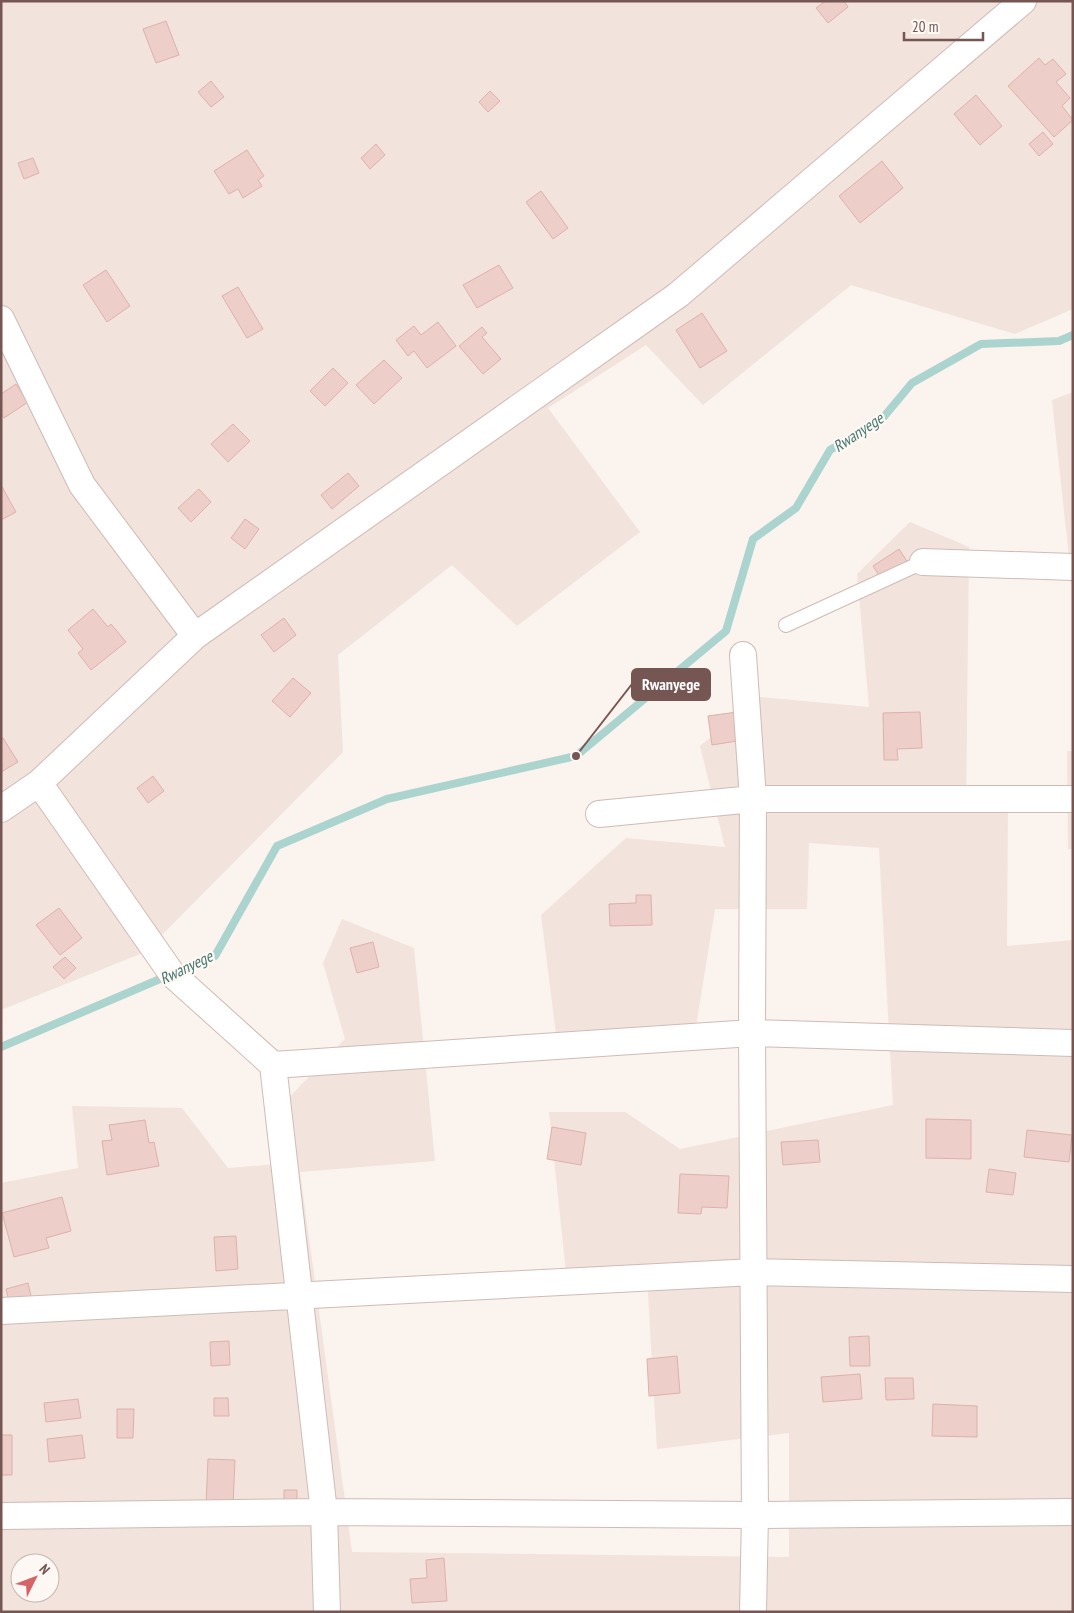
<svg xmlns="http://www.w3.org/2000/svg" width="1074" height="1613" font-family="'PT Sans Narrow',sans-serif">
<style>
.residential{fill:#f2e3dd;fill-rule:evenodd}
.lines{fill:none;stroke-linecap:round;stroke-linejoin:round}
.stream{stroke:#abd4cf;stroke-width:8}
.building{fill:#edcec9;stroke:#deb1ab}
.lane-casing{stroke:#cfbbb6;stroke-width:16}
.street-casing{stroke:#cfbbb6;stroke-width:28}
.lane{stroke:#fff;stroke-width:14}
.street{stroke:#fff;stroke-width:26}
.labels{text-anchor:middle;stroke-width:4.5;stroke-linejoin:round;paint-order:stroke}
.water-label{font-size:16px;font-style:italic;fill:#477772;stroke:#fef8f4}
.leader{fill:none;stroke:#755652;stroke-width:2}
.callout-dot{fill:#755652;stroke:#fef8f4;stroke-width:2}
.callout{fill:#755652;stroke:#755652;stroke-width:2}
.callout-label{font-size:16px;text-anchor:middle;font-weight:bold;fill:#fff}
</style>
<rect width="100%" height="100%" fill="#fbf3ee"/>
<path class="residential" d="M 1,1 L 1073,1 L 1073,309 L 1015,334 L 851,285 L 703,405 L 646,345 L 548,408 L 640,532 L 517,626 L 452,565 L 338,655 L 343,752 L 145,952 L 1,1010 Z
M 1073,392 L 1073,594 L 1052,400 Z
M 910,522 L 969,547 L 966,810 L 1008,808 L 1007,946 L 1073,940 L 1073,1612 L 1,1612 L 1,1183 L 78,1168 L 72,1106 L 182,1108 L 228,1168 L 277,1164 L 282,1105 L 345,1039 L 323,963 L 342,919 L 414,948 L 435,1161 L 300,1172 L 352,1552 L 789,1557 L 789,1433 L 657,1449 L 647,1277 L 566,1272 L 549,1112 L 625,1112 L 680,1149 L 893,1105 L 879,848 L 809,843 L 807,909 L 715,909 L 693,1045 L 558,1050 L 541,915 L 626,838 L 725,847 L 700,746 L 760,697 L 869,707 L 857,574 ZM 20,1563 L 50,1563 L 50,1593 L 20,1593 Z
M 1067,751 L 1073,751 L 1073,849 L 1068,849 Z"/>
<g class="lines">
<path class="stream" d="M 178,972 L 215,956 L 277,846 L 387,799 L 576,756 L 726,631 L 753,539 L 796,508 L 830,450 L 882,419 L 912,383 L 981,344 L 1059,341 L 1073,335
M 1,1047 L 167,976"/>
</g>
<path class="building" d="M 826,1 L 844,1 L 848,7 L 828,23 L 816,8 Z
M 166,21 L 179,55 L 156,63 L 143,29 Z
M 1039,58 L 1045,65 L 1053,59 L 1066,74 L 1056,82 L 1070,98 L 1062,106 L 1073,120 L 1054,137 L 1008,86 Z
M 211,81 L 224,97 L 211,107 L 198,92 Z
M 490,91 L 500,101 L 488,112 L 479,102 Z
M 976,95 L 1002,126 L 980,145 L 954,114 Z
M 1043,132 L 1053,144 L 1039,156 L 1029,144 Z
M 376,144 L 385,155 L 370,169 L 361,158 Z
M 247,150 L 264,176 L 258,180 L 262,186 L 243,198 L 238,189 L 229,194 L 214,171 Z
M 33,158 L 39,173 L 24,179 L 18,163 Z
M 882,161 L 903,188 L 860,223 L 839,196 Z
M 541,191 L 568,228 L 553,239 L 526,202 Z
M 499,265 L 513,288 L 477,308 L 463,285 Z
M 106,270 L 130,306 L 107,322 L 83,285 Z
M 238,287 L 263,329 L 247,338 L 222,296 Z
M 702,313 L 727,351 L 700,368 L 676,330 Z
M 438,322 L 456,346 L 427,368 L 414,351 L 408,356 L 396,340 L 414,326 L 421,335 Z
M 482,327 L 487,333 L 482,337 L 501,359 L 483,374 L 459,346 Z
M 384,360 L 402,378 L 374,404 L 356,385 Z
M 333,368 L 348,383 L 325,406 L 310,391 Z
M 16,384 L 28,402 L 4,418 L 1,414 L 1,394 Z
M 233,424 L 250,441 L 228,462 L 211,444 Z
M 348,473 L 359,486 L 332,509 L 321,495 Z
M 1,485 L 16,512 L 1,520 Z
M 199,489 L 211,502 L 191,522 L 178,508 Z
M 245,519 L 259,529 L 245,549 L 231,538 Z
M 899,549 L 912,569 L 886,586 L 873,566 Z
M 93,609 L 108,627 L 111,624 L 126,642 L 91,670 L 78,653 L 83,649 L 68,630 Z
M 284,618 L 296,635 L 274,652 L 261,635 Z
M 293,678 L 311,693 L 290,717 L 272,701 Z
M 744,711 L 749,739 L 712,745 L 708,716 Z
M 920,712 L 922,748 L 897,749 L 898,760 L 884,760 L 883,713 Z
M 3,738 L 18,762 L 1,772 L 1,739 Z
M 153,776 L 164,791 L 148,803 L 137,788 Z
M 636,895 L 651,895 L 652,925 L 610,926 L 609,904 L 636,903 Z
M 59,908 L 82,938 L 60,955 L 36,925 Z
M 373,942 L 379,967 L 357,973 L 350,948 Z
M 65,957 L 76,968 L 64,979 L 53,967 Z
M 926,1119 L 971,1120 L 971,1159 L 926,1158 Z
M 145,1120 L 149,1143 L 154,1142 L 159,1166 L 107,1175 L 102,1141 L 112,1140 L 109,1125 Z
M 552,1127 L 586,1133 L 581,1165 L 547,1159 Z
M 1027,1130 L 1072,1135 L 1069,1162 L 1024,1157 Z
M 818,1140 L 820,1162 L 783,1165 L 781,1142 Z
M 989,1169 L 1016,1173 L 1013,1195 L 986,1192 Z
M 680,1174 L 729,1176 L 727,1208 L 702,1207 L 701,1214 L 678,1213 Z
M 62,1197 L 71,1231 L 46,1238 L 49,1248 L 14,1257 L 2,1213 Z
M 236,1236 L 238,1269 L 216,1271 L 214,1237 Z
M 28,1283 L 32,1300 L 10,1306 L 6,1289 Z
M 869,1336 L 870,1366 L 850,1366 L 849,1337 Z
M 229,1341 L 230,1365 L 211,1366 L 210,1342 Z
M 677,1356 L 680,1393 L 649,1396 L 647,1359 Z
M 860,1374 L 862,1399 L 823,1402 L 821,1377 Z
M 885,1378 L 913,1378 L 914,1399 L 886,1400 Z
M 214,1398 L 228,1398 L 229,1416 L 214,1416 Z
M 78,1399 L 81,1418 L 46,1422 L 44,1403 Z
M 933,1404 L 977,1406 L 977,1437 L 932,1436 Z
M 117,1409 L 134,1409 L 133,1438 L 117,1438 Z
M 1,1435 L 12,1435 L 12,1475 L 1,1475 Z
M 82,1435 L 85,1458 L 49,1462 L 47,1439 Z
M 208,1459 L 235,1460 L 233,1506 L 206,1505 Z
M 284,1490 L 297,1490 L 297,1504 L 284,1505 Z
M 444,1558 L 447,1601 L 412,1603 L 410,1579 L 427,1578 L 426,1560 Z"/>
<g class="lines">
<defs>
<path id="lane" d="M 786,625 L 923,562"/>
<path id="street" d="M 1,319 L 82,485 L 195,636
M 923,562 L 1073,567
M 743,655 L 753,799 L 752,1033 L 755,1515 L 753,1612
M 39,783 L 172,974 L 273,1065 L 324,1512 L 327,1612
M 1,809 L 39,783 L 195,636 L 678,295 L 1023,1
M 599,814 L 753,799 L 1073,799
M 273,1065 L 752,1033 L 1073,1043
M 1,1311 L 754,1272 L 1073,1279
M 1,1516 L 324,1512 L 755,1515 L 1073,1512"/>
</defs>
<use href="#lane" class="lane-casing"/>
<use href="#street" class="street-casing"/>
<use href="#lane" class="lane"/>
<use href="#street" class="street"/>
</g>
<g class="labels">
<g class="water-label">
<text transform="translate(858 432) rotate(-34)" y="6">Rwanyege</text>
<text transform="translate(186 967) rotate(-26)" y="6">Rwanyege</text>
</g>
</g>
<path class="leader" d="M576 756L632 684"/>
<circle class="callout-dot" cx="576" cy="756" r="5"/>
<rect class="callout" x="632" y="669" width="78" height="31" rx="5"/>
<g class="callout-label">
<text x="671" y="690">Rwanyege</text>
</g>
<rect width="1074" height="1613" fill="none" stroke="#755652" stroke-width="5"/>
<g transform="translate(35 1578) rotate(48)"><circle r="24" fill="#fef8f4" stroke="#c7b7b3"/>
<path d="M0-4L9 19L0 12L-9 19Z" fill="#d56367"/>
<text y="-8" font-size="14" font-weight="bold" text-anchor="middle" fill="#755652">N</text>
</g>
<path d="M904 32v8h79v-8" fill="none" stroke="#755652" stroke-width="2.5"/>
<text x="912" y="32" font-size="15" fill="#755652" stroke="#fef8f4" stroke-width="4" paint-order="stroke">20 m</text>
</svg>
